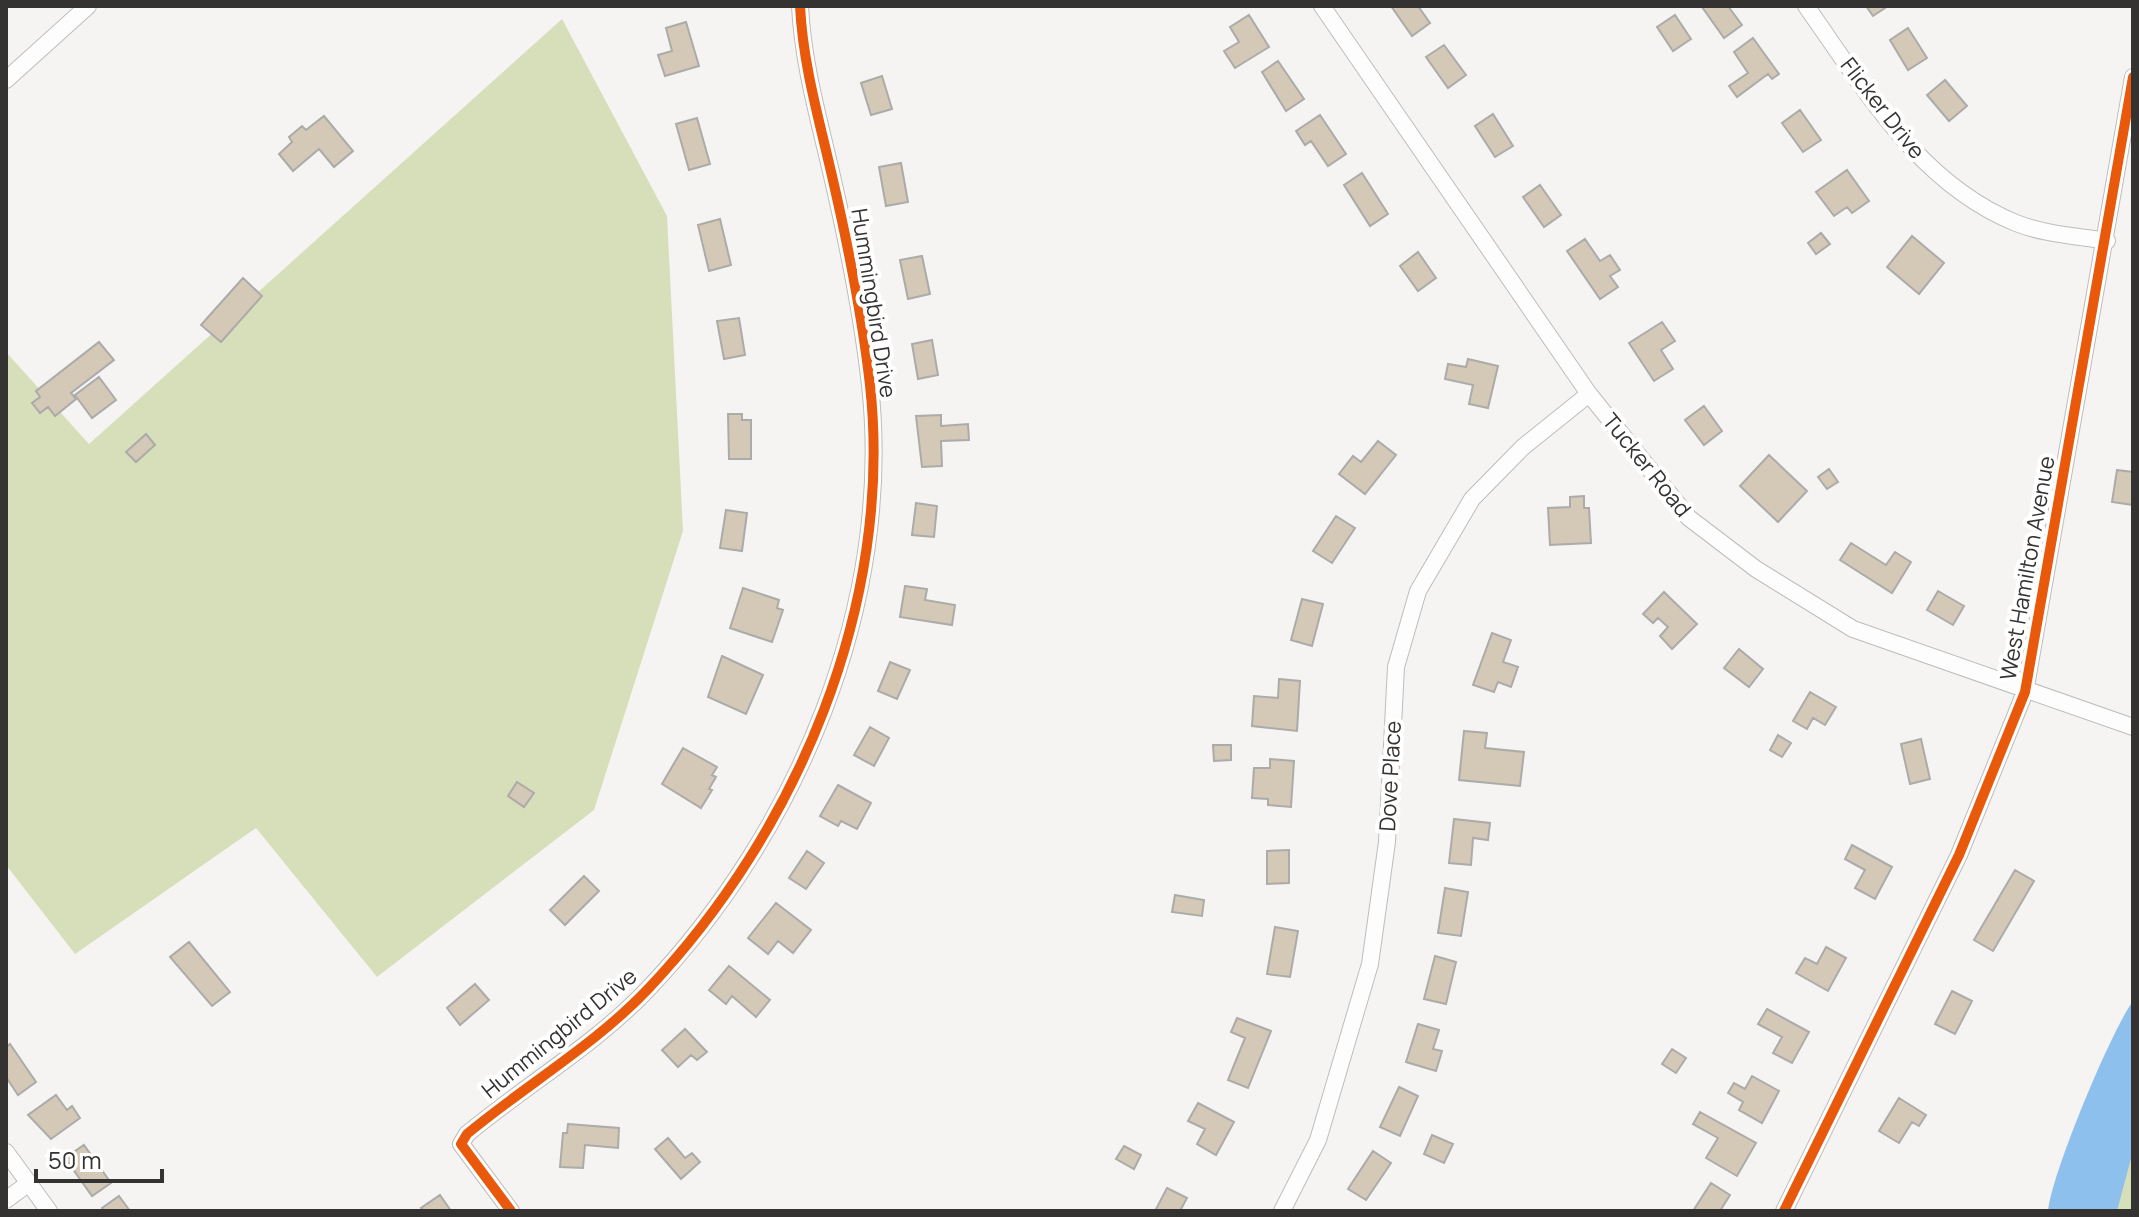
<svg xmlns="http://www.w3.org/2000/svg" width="2139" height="1217" font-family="Manrope,sans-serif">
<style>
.green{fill:#d7dfba}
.water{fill:#8dc0ed}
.building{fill:#d4c8b7;stroke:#ababa9;stroke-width:2}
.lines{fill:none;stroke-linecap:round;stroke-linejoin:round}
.minor-casing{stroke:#bdbdbc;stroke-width:18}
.minor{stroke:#fefdfd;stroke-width:16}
.cycleway-casing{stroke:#fff;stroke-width:15}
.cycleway{stroke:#e8590c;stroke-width:10}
.labels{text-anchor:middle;stroke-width:8;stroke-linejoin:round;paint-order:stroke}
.street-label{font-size:22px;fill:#343332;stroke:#fff}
</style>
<rect width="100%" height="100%" fill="#f5f4f2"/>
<path class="green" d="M 562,19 L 667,216 L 683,531 L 594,810 L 377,977 L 256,828 L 75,954 L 6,865 L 6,352 L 89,444 Z
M 2133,1120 L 2133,1211 L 2106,1211 Z"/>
<path class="water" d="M 2133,1001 L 2133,1151 L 2117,1211 L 2048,1211 C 2051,1175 2111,1031 2133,1001 Z"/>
<path class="building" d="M 1391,6 L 1418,6 L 1430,23 L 1412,36 Z
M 1728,6 L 1742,25 L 1724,38 L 1702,7 Z
M 1866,6 L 1888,6 L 1873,16 Z
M 1249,15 L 1269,47 L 1235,68 L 1224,51 L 1239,42 L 1230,27 Z
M 1675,15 L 1691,39 L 1673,51 L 1657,27 Z
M 686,22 L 699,66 L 665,76 L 658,55 L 672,51 L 666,28 Z
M 1908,28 L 1927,58 L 1908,70 L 1890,40 Z
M 1753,38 L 1779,74 L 1772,79 L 1768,74 L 1737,97 L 1729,86 L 1748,73 L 1734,52 Z
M 1444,45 L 1466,75 L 1448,88 L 1426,57 Z
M 1278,61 L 1304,99 L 1286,111 L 1262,72 Z
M 882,76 L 892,109 L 871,115 L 861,83 Z
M 1945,80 L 1967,106 L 1949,121 L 1927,95 Z
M 1800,110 L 1821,140 L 1803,152 L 1782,123 Z
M 1493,114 L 1513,146 L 1495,157 L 1475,126 Z
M 1320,115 L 1346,154 L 1328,166 L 1311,141 L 1305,145 L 1296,131 Z
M 324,116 L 353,151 L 334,167 L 319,149 L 293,171 L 279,154 L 292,142 L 289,137 L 302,126 L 306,130 Z
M 697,118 L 710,164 L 689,170 L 676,124 Z
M 901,163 L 908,202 L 886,206 L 879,167 Z
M 1847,170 L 1869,201 L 1852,213 L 1847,207 L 1834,216 L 1816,192 Z
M 1362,173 L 1388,214 L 1370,226 L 1344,185 Z
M 1540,185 L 1561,215 L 1544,227 L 1523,197 Z
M 720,219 L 731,265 L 709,271 L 698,225 Z
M 1821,233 L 1830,244 L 1816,254 L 1808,243 Z
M 1912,236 L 1944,263 L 1919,294 L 1887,267 Z
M 1585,239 L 1600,261 L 1610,255 L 1620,270 L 1610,276 L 1618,287 L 1600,299 L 1567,251 Z
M 1418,252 L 1436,278 L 1418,291 L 1400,266 Z
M 922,256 L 930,294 L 908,299 L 900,260 Z
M 243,278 L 262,296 L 221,342 L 201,325 Z
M 739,318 L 745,355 L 724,359 L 717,321 Z
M 1662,322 L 1675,341 L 1661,350 L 1673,369 L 1654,381 L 1629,343 Z
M 932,340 L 938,375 L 918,379 L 912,344 Z
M 99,342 L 114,360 L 71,393 L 76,399 L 55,416 L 48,407 L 40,413 L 32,403 L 40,397 L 36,391 Z
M 1468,359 L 1498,366 L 1488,408 L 1469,404 L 1473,385 L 1445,379 L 1448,364 L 1466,367 Z
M 99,377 L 116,400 L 92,418 L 75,395 Z
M 1704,406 L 1722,431 L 1704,445 L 1685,420 Z
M 728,414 L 742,414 L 742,420 L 751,420 L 751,459 L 729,459 Z
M 941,415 L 941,426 L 968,424 L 969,440 L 941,441 L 942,466 L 922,467 L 916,416 Z
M 146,434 L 155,445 L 136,462 L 126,452 Z
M 1378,441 L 1396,455 L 1365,494 L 1339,474 L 1353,456 L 1361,462 Z
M 1769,455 L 1807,491 L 1778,522 L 1740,486 Z
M 1829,469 L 1838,482 L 1827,489 L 1818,477 Z
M 2117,470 L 2133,472 L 2133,505 L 2112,502 Z
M 1584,496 L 1584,508 L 1589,508 L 1591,543 L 1550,545 L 1548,508 L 1570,507 L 1570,497 Z
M 916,503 L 937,506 L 934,537 L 912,535 Z
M 726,510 L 747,513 L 742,551 L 720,548 Z
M 1336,516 L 1355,528 L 1332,563 L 1313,551 Z
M 1851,543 L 1886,565 L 1895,552 L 1911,562 L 1892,593 L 1840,560 Z
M 905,586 L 927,589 L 925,600 L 955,605 L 952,625 L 900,617 Z
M 743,588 L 779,600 L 777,608 L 783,610 L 772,642 L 730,628 Z
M 1938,591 L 1964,606 L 1953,625 L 1927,610 Z
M 1664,592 L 1697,624 L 1672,649 L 1660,636 L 1668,627 L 1658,618 L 1653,623 L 1643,614 Z
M 1302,599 L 1323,604 L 1312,646 L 1291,640 Z
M 1492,633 L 1511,640 L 1503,662 L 1518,667 L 1511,687 L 1498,682 L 1494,692 L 1473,685 Z
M 1739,649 L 1763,669 L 1749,687 L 1724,668 Z
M 722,656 L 763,675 L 746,714 L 708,697 Z
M 890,662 L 910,670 L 897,699 L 878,691 Z
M 1279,679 L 1300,681 L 1297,731 L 1252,726 L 1254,696 L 1278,698 Z
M 1810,692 L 1836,707 L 1825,725 L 1813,718 L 1807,729 L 1793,721 Z
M 870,727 L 889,738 L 874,766 L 854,755 Z
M 1464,731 L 1487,733 L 1485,748 L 1524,752 L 1520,786 L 1459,780 Z
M 1778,735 L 1791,743 L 1782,757 L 1770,750 Z
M 1921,739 L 1930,779 L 1910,784 L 1901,744 Z
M 1213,745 L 1231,745 L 1231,760 L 1214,761 Z
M 683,748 L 717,767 L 712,775 L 716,777 L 709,789 L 712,790 L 701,808 L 662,784 Z
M 1270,759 L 1294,761 L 1291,807 L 1268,805 L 1268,799 L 1252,798 L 1254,768 L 1270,768 Z
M 517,782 L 534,793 L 524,807 L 508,796 Z
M 838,785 L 871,803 L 857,829 L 841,821 L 838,826 L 820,816 Z
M 1454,819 L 1490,823 L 1488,840 L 1473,838 L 1471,865 L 1449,863 Z
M 1852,845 L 1892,867 L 1875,899 L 1855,888 L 1865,870 L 1845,859 Z
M 1289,850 L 1289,883 L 1267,884 L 1267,851 Z
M 807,851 L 824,863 L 806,889 L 789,878 Z
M 2015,870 L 2034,881 L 1993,951 L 1974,940 Z
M 584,876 L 599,891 L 565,925 L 550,910 Z
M 1445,888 L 1468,892 L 1461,936 L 1438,933 Z
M 1175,895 L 1204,900 L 1202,916 L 1172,912 Z
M 776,903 L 811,930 L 793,953 L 778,941 L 768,954 L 748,938 Z
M 1275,927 L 1298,931 L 1290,977 L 1267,974 Z
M 189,942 L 230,992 L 212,1006 L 170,957 Z
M 1826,947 L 1846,958 L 1828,991 L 1796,973 L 1805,958 L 1817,964 Z
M 1435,956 L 1456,962 L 1446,1004 L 1424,999 Z
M 729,966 L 770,1000 L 756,1017 L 732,996 L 726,1004 L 709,990 Z
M 475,984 L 489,1000 L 460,1025 L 447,1008 Z
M 1952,991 L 1972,1001 L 1955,1034 L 1935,1024 Z
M 1767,1009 L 1809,1032 L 1792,1063 L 1773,1053 L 1782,1037 L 1758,1024 Z
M 1237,1018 L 1271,1031 L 1248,1088 L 1228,1080 L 1245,1038 L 1231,1032 Z
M 1418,1024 L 1439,1030 L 1433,1049 L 1442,1051 L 1436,1071 L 1406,1062 Z
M 685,1029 L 707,1052 L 697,1060 L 691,1055 L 678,1067 L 662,1050 Z
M 10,1044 L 36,1082 L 18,1095 L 6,1077 L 6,1047 Z
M 1672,1049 L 1686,1058 L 1676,1073 L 1662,1064 Z
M 1752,1076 L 1779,1091 L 1762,1123 L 1739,1110 L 1743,1102 L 1728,1093 L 1734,1083 L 1745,1089 Z
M 1399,1087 L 1418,1096 L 1400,1136 L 1380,1127 Z
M 56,1095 L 67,1110 L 72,1106 L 80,1118 L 51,1139 L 28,1115 Z
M 1899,1098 L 1926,1115 L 1919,1126 L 1912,1122 L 1899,1143 L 1879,1131 Z
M 1198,1103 L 1234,1122 L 1216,1155 L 1197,1144 L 1205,1129 L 1188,1121 Z
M 1700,1112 L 1756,1143 L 1737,1176 L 1706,1158 L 1718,1138 L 1693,1124 Z
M 568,1124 L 619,1128 L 618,1148 L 585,1145 L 583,1168 L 560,1167 L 563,1133 L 567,1133 Z
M 1432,1135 L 1453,1144 L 1444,1163 L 1424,1154 Z
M 668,1138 L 685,1158 L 692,1153 L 700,1162 L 681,1179 L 655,1149 Z
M 84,1145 L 111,1183 L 92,1196 L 65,1158 Z
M 1124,1146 L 1141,1155 L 1134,1169 L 1116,1159 Z
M 1373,1151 L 1391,1163 L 1366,1200 L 1348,1189 Z
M 1711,1183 L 1730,1195 L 1720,1211 L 1693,1211 Z
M 1167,1188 L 1187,1198 L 1180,1211 L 1155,1211 Z
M 440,1195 L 451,1211 L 424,1211 L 421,1208 Z
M 119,1196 L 130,1211 L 104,1211 L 102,1208 Z"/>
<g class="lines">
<defs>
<path id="minor" d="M 1322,6 L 1589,394 L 1689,518 L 1756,569 L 1853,629 L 2133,727
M 1806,6 C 1865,89 1918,183 2016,223 C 2043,234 2078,236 2107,241
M 6,80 L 88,6
M 6,1152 L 49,1211
M 6,1200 L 29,1183
M 511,1211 L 461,1144 L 467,1134 C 526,1085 596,1044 648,989 C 797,832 894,604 870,385 C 862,314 848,245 832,176 C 819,119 803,65 800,6
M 1282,1211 L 1318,1140 L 1370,964 L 1387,842 L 1396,667 L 1418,591 L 1472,499 L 1523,447 L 1589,394
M 1784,1211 L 1959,855 L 2025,692 L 2133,77"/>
</defs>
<use href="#minor" class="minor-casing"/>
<use href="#minor" class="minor"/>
<defs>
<path id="cycleway" d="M 511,1211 L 461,1144 L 467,1134 C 526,1085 596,1044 648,989 C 797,832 894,604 870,385 C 862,314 848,245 832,176 C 819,119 803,65 800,6
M 1784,1211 L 1959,855 L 2025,692 L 2133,77"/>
</defs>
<use href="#cycleway" class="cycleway-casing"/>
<use href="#cycleway" class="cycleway"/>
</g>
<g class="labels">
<g class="street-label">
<text transform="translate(1883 108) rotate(52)" y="8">Flicker Drive</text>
<text transform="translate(874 303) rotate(81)" y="8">Hummingbird Drive</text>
<text transform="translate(1647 465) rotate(51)" y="8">Tucker Road</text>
<text transform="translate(2027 568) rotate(-80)" y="8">West Hamilton Avenue</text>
<text transform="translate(1390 776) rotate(-87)" y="8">Dove Place</text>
<text transform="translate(559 1033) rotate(-39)" y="8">Hummingbird Drive</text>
</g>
</g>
<rect width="2139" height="1217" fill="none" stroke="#343332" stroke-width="16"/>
<path d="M36 1169v12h126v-12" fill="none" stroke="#343332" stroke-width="4"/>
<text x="48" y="1169" font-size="24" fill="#343332" stroke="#ffffff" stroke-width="6" paint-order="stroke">50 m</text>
</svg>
